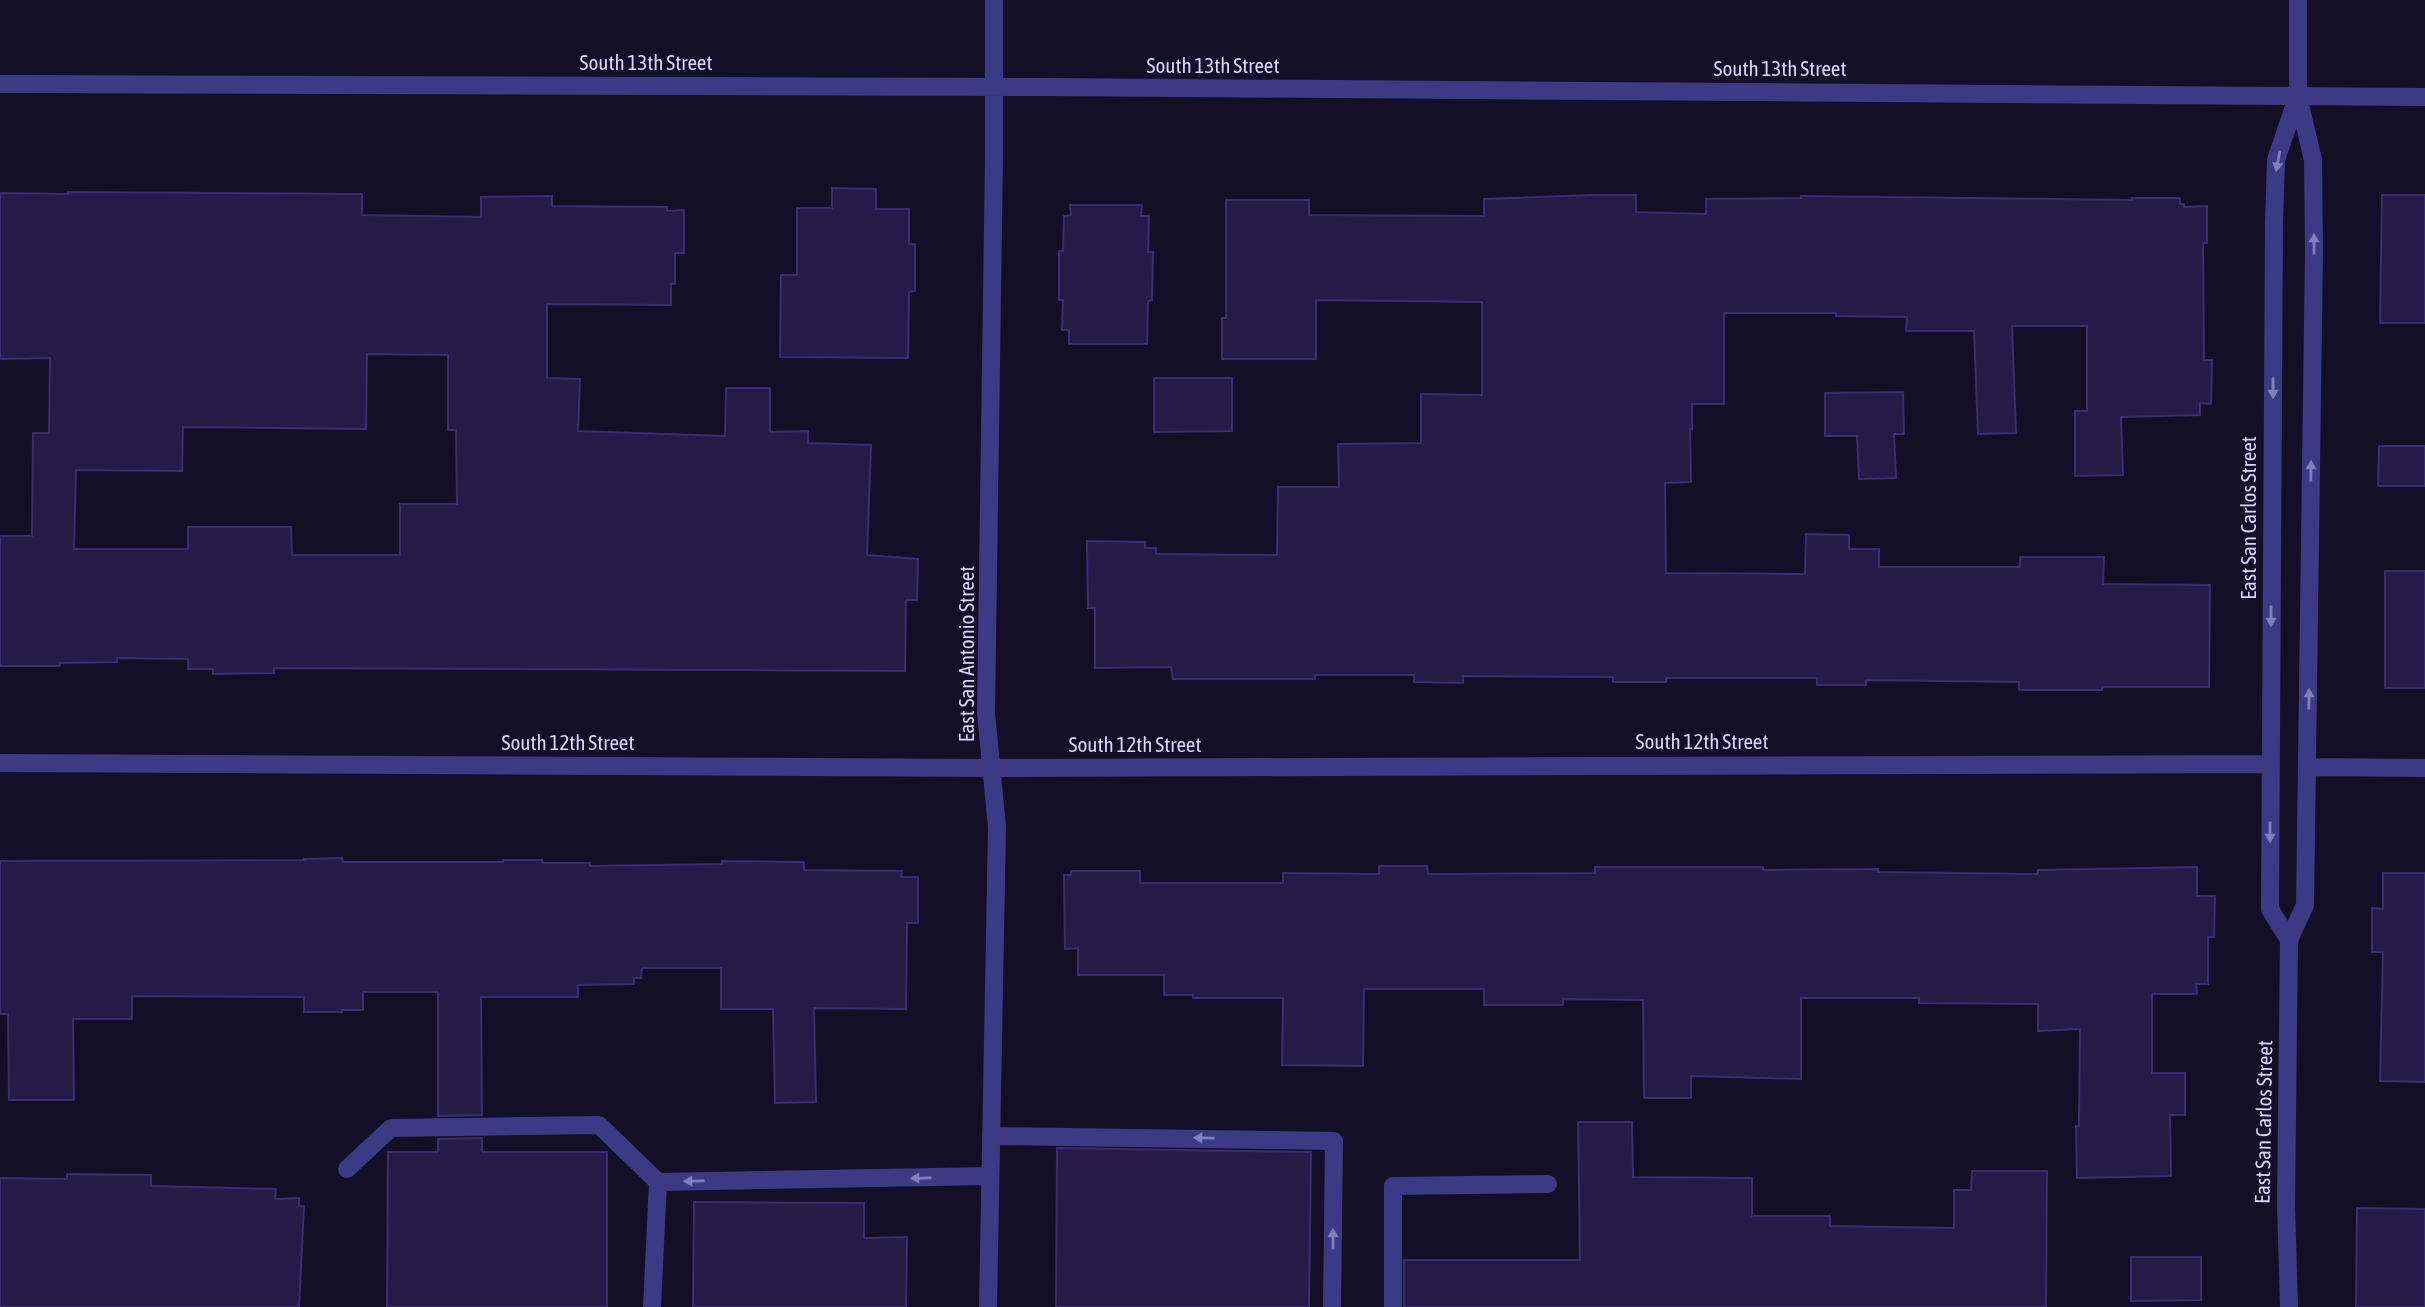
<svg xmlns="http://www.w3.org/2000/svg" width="2425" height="1307" font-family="'Asap Condensed',sans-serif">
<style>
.building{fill:#241b47;stroke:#3b2d73;stroke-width:2;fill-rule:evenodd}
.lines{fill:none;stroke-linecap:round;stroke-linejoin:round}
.minor{stroke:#3d3a85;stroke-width:18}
.oneway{fill:#837fbc}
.labels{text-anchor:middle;stroke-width:5;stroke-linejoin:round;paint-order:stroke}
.street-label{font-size:21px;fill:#d9d4ff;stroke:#130f26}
</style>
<rect width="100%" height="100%" fill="#130f26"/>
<path class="building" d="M 832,188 L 876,189 L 876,209 L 909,209 L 909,244 L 915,244 L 915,291 L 909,292 L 908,358 L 780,357 L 781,275 L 797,275 L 797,208 L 832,208 Z
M 68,192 L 362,194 L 362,215 L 481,217 L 481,197 L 552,196 L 552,206 L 667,207 L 667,211 L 684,210 L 684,253 L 675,253 L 675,284 L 671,284 L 671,305 L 547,304 L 547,378 L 580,379 L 578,431 L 725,436 L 726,388 L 770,388 L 770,432 L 808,431 L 808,443 L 871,445 L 867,555 L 918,559 L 917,600 L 906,600 L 905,671 L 274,668 L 274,673 L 213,674 L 213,669 L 188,669 L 188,659 L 117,658 L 117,662 L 60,663 L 60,666 L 0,666 L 0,536 L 32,536 L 33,433 L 49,433 L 50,358 L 0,359 L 0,193 L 68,194 ZM 367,354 L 448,355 L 448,430 L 456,430 L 457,504 L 400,504 L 400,555 L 292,555 L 291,527 L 188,527 L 188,549 L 74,549 L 76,470 L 182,471 L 183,427 L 366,429 Z
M 1592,195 L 1636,195 L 1636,212 L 1706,214 L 1706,199 L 1801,198 L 1801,196 L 2132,200 L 2132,198 L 2180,198 L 2180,204 L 2184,204 L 2184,207 L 2207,206 L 2207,243 L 2203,243 L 2204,360 L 2212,360 L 2211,404 L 2200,403 L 2200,415 L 2121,417 L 2123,475 L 2075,476 L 2075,411 L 2087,411 L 2087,326 L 2012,326 L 2016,433 L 1978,434 L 1974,331 L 1906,331 L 1907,317 L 1836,316 L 1836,313 L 1724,313 L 1724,404 L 1692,404 L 1692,429 L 1690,429 L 1691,482 L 1665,483 L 1666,573 L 1805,574 L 1806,534 L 1849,535 L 1849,549 L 1879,549 L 1879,567 L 2020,567 L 2020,557 L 2104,557 L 2103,584 L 2210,585 L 2209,687 L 2102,687 L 2102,690 L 2019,690 L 2019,682 L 1866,680 L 1866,685 L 1817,685 L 1817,678 L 1666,678 L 1666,682 L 1613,682 L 1613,677 L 1463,676 L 1463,683 L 1414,682 L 1414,675 L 1315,675 L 1315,679 L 1173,679 L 1171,667 L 1095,668 L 1095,608 L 1088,608 L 1087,541 L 1145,542 L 1145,548 L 1156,548 L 1156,554 L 1277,555 L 1278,487 L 1339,487 L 1338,444 L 1421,443 L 1421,394 L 1482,395 L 1482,302 L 1316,300 L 1316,359 L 1222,359 L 1222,318 L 1226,318 L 1226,200 L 1309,200 L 1309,215 L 1484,216 L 1484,199 Z
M 2382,195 L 2425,195 L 2425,323 L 2380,323 Z
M 1070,205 L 1142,205 L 1141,216 L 1149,216 L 1148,252 L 1153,252 L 1152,300 L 1148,301 L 1147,344 L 1069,344 L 1069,330 L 1062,330 L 1063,300 L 1059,300 L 1059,251 L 1063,251 L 1064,216 L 1071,215 Z
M 1154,378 L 1232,378 L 1232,431 L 1154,432 Z
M 1903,392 L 1904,434 L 1894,434 L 1896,478 L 1859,479 L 1857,436 L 1825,436 L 1825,393 Z
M 2379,446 L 2425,446 L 2425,486 L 2378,486 Z
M 2385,571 L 2425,571 L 2425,688 L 2385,688 Z
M 342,858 L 343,862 L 503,862 L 503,860 L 542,860 L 543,863 L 590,863 L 590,866 L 722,864 L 722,861 L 804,862 L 804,870 L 902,871 L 901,877 L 918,877 L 918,923 L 907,923 L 906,1009 L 814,1008 L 816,1102 L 775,1103 L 773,1009 L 721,1009 L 721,968 L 642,968 L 641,978 L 634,978 L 634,984 L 578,985 L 578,997 L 481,997 L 482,1115 L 438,1116 L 438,992 L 363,992 L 363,1010 L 342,1010 L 342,1012 L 304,1012 L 304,997 L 132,996 L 132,1019 L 73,1019 L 74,1100 L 9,1100 L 8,1014 L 0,1014 L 0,861 L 304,860 L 304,859 Z
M 1379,866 L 1427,866 L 1428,874 L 1595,873 L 1595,867 L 1763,867 L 1763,870 L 1878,869 L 1878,872 L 2038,874 L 2038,870 L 2197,867 L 2197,896 L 2215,896 L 2214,937 L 2208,937 L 2208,984 L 2196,984 L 2197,994 L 2152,994 L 2152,1073 L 2185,1073 L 2185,1115 L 2170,1115 L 2171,1176 L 2077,1178 L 2076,1126 L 2079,1126 L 2080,1029 L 2038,1031 L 2038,1004 L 1919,1003 L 1919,998 L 1801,998 L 1801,1079 L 1691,1076 L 1691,1098 L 1644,1098 L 1643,1000 L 1563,999 L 1563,1005 L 1484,1005 L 1484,989 L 1364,989 L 1363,1066 L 1282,1065 L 1283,998 L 1193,998 L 1193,995 L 1164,995 L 1164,975 L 1078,975 L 1078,948 L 1065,949 L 1064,875 L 1071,875 L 1071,871 L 1140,871 L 1140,883 L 1283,883 L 1283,873 L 1379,874 Z
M 2383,873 L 2425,873 L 2425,1082 L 2380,1081 L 2383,952 L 2372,952 L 2372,908 L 2383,909 Z
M 1578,1122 L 1632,1122 L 1633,1177 L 1752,1178 L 1752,1216 L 1830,1216 L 1830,1226 L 1954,1228 L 1954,1190 L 1971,1190 L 1972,1171 L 2047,1171 L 2046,1307 L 1404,1307 L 1404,1260 L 1580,1260 Z
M 482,1138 L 482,1152 L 607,1152 L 607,1307 L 387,1307 L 388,1152 L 438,1152 L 438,1139 Z
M 1057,1148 L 1311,1152 L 1309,1307 L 1056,1307 Z
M 67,1174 L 151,1175 L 151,1186 L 276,1189 L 275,1199 L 299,1198 L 299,1206 L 304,1206 L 299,1307 L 0,1307 L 0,1178 L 67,1179 Z
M 694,1202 L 864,1203 L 864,1238 L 907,1237 L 906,1307 L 693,1307 Z
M 2357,1208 L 2425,1209 L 2425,1307 L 2356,1307 Z
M 2131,1257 L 2201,1257 L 2201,1300 L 2131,1301 Z"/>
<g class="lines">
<path class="minor" d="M 0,84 L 1047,87 L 2425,97
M 0,763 L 991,768 L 2270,764
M 2308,767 L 2425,768
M 2289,940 L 2270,909 L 2274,223 L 2276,160 L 2297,98
M 991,1136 L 1334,1141 L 1332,1307
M 347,1169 L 391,1128 L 599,1125 L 658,1182 L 990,1176
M 652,1307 L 658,1182
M 988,1307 L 997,827 L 986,713 L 994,156 L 994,0
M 1393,1307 L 1393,1186 L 1548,1184
M 2289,1307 L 2286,1205 L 2289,940 L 2305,905 L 2314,250 L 2313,160 L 2298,96 L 2298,0"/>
</g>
<defs><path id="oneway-solid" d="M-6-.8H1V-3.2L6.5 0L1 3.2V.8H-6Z" transform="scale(1.75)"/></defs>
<g class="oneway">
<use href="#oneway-solid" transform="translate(2278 161) rotate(100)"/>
<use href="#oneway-solid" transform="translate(2314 244) rotate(-90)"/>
<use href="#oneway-solid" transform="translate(2273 388) rotate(90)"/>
<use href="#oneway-solid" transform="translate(2311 471) rotate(-89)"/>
<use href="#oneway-solid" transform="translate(2271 616) rotate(90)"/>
<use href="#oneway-solid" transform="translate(2309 699) rotate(-89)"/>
<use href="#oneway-solid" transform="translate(2270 832) rotate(90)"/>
<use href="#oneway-solid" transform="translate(1204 1138) rotate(-179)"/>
<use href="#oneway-solid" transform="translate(921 1178) rotate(179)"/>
<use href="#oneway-solid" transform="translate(694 1181) rotate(179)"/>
<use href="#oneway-solid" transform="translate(1333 1239) rotate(-90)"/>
</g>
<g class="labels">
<g class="street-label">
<text x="646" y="70">South 13th Street</text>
<text x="1213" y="73">South 13th Street</text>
<text x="1780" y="76">South 13th Street</text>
<text transform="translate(2249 518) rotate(-90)" y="7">East San Carlos Street</text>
<text transform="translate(967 654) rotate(-90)" y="7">East San Antonio Street</text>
<text x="1702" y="749">South 12th Street</text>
<text x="568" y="750">South 12th Street</text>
<text x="1135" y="752">South 12th Street</text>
<text transform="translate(2264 1122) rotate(-89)" y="7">East San Carlos Street</text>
</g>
</g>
</svg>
